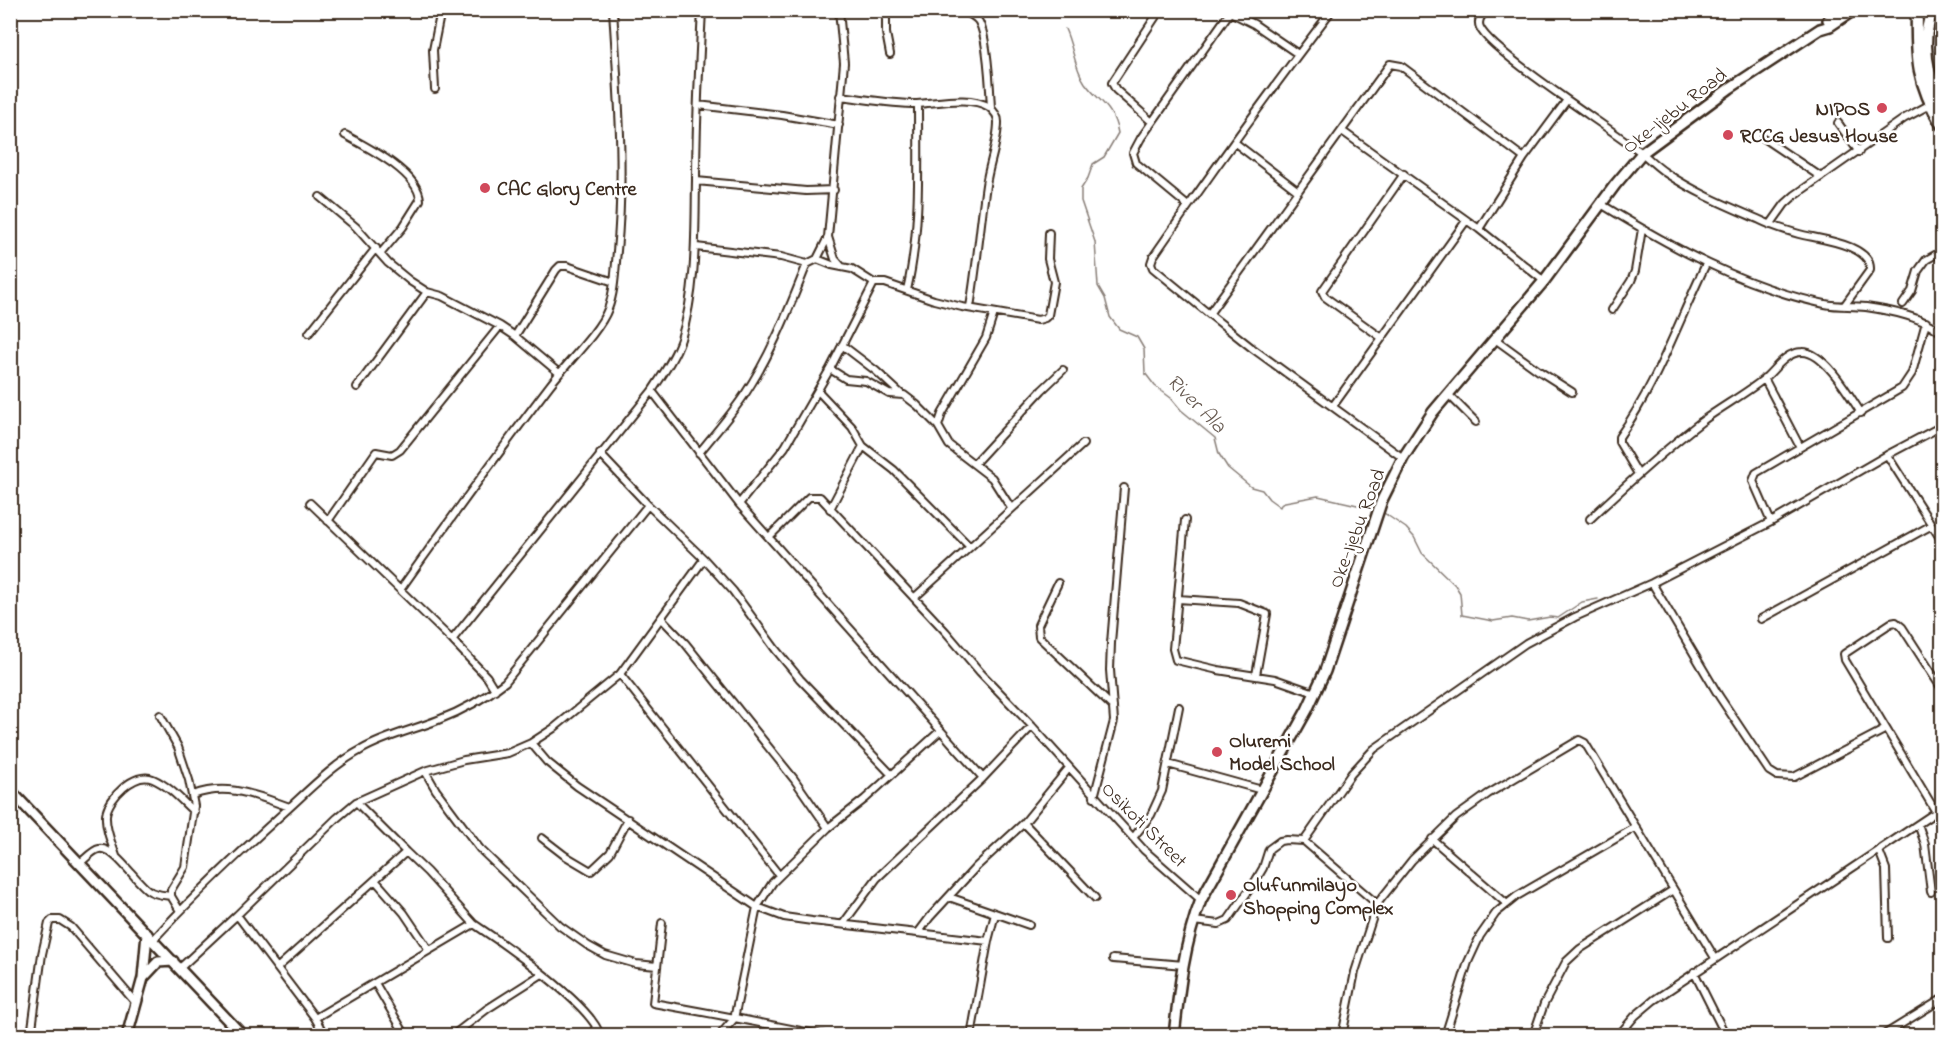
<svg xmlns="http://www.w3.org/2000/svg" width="1953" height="1046" font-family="'Indie Flower',sans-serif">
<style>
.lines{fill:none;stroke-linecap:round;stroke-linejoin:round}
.stream{stroke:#887e77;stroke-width:1.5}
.street-casing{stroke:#3b2a1e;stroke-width:10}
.secondary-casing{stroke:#3b2a1e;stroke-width:14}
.primary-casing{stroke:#3b2a1e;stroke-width:15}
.street{stroke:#fff;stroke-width:6}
.secondary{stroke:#fff;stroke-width:9}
.primary{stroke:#fff;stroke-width:10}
.poi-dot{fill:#d1495b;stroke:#fff;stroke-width:2}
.labels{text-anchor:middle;stroke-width:5;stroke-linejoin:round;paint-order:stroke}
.poi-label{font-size:20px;font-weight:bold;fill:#3b2a1e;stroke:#fff;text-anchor:start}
.street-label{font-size:20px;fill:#3b2a1e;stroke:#fff}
.water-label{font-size:21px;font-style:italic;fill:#685b52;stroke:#fff}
</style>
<rect width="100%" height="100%" fill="#fff"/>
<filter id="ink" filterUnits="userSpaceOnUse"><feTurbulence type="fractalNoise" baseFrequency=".0167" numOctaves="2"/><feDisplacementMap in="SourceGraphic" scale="12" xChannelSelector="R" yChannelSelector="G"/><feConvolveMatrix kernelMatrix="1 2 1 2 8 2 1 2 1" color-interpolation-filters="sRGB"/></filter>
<g filter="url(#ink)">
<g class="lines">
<path class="stream" d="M 1065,29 C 1073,46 1074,67 1085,83 C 1099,102 1113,106 1118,133 L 1104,157 L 1093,164 L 1088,178 L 1081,189 L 1081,201 L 1095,242 L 1098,286 L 1105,298 L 1110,317 L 1119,329 L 1137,337 L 1144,349 L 1145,373 L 1155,386 L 1171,398 L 1181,410 L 1215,438 L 1219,454 L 1228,468 L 1251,487 L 1262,490 L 1269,499 L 1280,507 L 1282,503 L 1285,502 L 1318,496 L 1366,507 L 1375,507
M 1381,511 L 1406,528 L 1414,537 L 1422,553 L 1455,585 L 1460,593 L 1462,615 L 1493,621 L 1512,618 L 1528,621 L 1550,617 L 1558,618 L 1582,602 L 1598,599"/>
<defs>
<path id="street" d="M 886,10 L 886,33 L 890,54
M 964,10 C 968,14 976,16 979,22 C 988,38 990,88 991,108
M 1332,10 C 1270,91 1211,173 1153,257 L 1151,263 L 1153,268 L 1209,314 L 1252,348 L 1403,458
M 1489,10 C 1469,21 1483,34 1495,45 C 1524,71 1558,93 1590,116 C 1607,128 1625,140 1642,153 C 1650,160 1657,167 1666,173 C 1696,193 1728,206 1760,220 C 1772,226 1785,230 1799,234 C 1817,239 1872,244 1870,270 L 1844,306
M 1228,11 L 1254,24 L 1298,54
M 435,89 L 433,50 L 441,10
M 840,96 C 865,99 892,104 917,104 C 937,103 970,95 989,107 C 994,111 998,116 998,122 C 998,143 989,164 986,185 C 980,226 977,266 970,307
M 698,105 L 782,115 L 839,125
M 1152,122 L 1116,90 L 1112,83 L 1160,10
M 1838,123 L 1859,152
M 1342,131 L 1479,229 L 1544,281
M 345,135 C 367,147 419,173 420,200 L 403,227 L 381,253
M 1763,138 L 1821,177
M 1234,142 L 1298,191
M 696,181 L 806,191 L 834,190
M 320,197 L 356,227 L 388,263 L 410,281 L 427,292 L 442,296 L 500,326 L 515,336 L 559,373
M 1601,204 C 1671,247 1743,287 1825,304 C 1839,307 1852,305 1866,307 C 1888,310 1928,318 1942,334
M 1188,206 L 1136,163 L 1133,153 L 1141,138 L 1230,12
M 1770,225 L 1785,204 L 1795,195 L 1905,118 L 1931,104
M 1479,229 L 1524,158 L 1567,100
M 828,237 L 835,259 L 841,266
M 696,247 L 781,257 L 807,264 L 817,259 L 828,237 L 844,63 L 839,10
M 817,259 L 832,265 L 852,269 L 874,283 L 885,283 L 934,300 L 962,307 L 1038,320 L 1045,318 L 1048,315 L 1054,282 L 1048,259 L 1049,233
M 907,290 C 921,229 918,166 918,104
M 1903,304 L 1912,291 L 1918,271 L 1926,260 L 1942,251
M 1612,310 L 1631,281 L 1635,271 L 1642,229
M 1209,314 L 1390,64 L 1401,66 L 1524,158
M 309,333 L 376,248
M 515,336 L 556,270 L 560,266 L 567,266 L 614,282
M 1382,338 L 1325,297 L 1322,291 L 1404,174
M 1495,339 L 1539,371 L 1572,392
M 842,345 L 876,371 L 901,394
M 830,369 L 846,379 L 866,381 L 889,394 L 904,395 L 917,405 L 938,426 L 949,445 L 992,478 L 1011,508
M 1764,378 L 1800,447
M 357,387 L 427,292
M 652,391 L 739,504 L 983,778
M 818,391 L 852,427 L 863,446 L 894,470 L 970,547
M 1449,395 L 1476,422
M 1333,406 L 1466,221
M 938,426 L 942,414 L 986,338 L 994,313
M 699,453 C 715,433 731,415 745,394 C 772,353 789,309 807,264
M 600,454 L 648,505 L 704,559 L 733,591 L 776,650 L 800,679 L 891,774
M 1887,455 L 1942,541
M 974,464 L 1042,390 L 1063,370
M 1638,474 L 1619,442 L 1619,437 C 1657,384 1678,322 1706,264
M 310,503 L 452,640 L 487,677 L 495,690
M 739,504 L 785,447 L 830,369 L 874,283
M 830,509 L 863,446
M 1590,519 C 1626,485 1662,452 1701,422 C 1721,407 1747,393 1765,378 C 1776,368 1786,352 1802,352 C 1824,351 1850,396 1861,413
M 1185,520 L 1173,649 L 1176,660 L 1218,670 L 1275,679 L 1315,693
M 328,521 L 376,452 L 392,455 L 400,450 L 500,326
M 1771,522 L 1753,481 L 1756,473 L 1902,388 L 1912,373 L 1926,322
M 769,537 L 809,497 L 820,497 L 946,632 L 980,672 L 1032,726
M 1058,583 L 1038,625 L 1039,637 L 1113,707
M 1652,583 L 1719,696 L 1769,771 L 1777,776 L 1794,777 L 1886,729
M 400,590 C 449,521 499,452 550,385 C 566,364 600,331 608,309 C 615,291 615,270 617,251 C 625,171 618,91 613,10
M 914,598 L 1083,444
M 1178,599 L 1239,603 L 1267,614 L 1256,675
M 662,619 L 685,643 L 794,779 L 828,828
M 1761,619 L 1932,525
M 452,640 L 652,391 C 663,374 675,357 681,339 C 697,287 695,233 696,180 C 696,123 699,67 702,10
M 620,674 L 779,875
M 160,715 L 178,747 L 189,780 L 194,806 L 185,867 L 171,890 L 171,896 L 180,911
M 531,743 L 547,762 L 577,786 L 757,907 L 784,917 L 812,921 L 988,941
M 1168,764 L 1262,790
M 425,771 L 436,790 L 480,849 L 560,926 L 587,945 L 605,955 L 636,964 L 657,966
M 193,795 C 229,782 256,796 290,807
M 1094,797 L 1114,721 L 1110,670 L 1111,643 L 1124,488
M 356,802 L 406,852
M 1936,812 L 1845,660 L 1844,654 L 1891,623 L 1896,622 L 1902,627 L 1942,689
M 1024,823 L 1095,898
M 1918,824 L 1925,844 L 1931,892
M 542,838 L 564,855 L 591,871 L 610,853 L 628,819
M 1133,838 L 1151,815 L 1162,791 L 1179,707
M 1432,839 L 1507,904
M 1304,841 L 1351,774 L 1374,749 L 1526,643 L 1575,617 L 1652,583 L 1771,522 L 1887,455 L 1942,426
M 1879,851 L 1886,869 L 1888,938
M 116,856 C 112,844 105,829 106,815 C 108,798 135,771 153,779 C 169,786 181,800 194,812
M 80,863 C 85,859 93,850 99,849 C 114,846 136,882 148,890 C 155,895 163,895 171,896
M 375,880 L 404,913 L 429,950
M 949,897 L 1029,925
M 237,915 L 337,818 L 356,802 L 425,771 L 464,760 L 508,753 L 531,743 L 554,728 L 620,674 L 704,559
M 1193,921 L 1219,924 L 1228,920 L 1256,880 L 1263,868 L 1269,849 L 1280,841 L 1286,840 L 1304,841 L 1377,904
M 662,923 L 653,1003 C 710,1013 767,1024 825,1036
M 843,924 L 877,878 L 983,778 L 1032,726 L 1144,850 L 1201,900
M 918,933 L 930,917 L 976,867 L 1024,823 L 1069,768
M 153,940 C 193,896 236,856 280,816 C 306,793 331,766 361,750 C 385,736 413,730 438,720 C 462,711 485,698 505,682 L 648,505
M 1113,959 L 1184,965
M 180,968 L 237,915 L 315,1018 L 325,1036
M 277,968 L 406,852 L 427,872 L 474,924
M 1694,972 L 1726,1036
M 375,983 L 406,1036
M 315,1018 L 474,924 C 501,942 594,1006 600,1036
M 31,1036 L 42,954 L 49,923 L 52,920 L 60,920 L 71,927 L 135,1002
M 452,1036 L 487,1009 L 542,974
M 719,1036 L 734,1019 L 757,907 L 773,882 L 828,828 L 865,799 L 940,731
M 971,1036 L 988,941 L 995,914
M 1342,1036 L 1355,972 L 1377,904 L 1412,860 L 1456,817 L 1488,794 L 1579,740 L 1585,743 L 1715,958
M 1445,1036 L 1468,962 L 1480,936 L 1496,913 L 1517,896 L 1636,827
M 1533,1036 L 1544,1004 L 1566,962 L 1580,949 L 1673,890
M 1618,1036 L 1635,1016 L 1654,1000 L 1942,808
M 1882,1036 L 1942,999"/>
<path id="secondary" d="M 1828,20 L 1842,10
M 10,790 L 243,1036
M 143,978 L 158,962 L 173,961
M 127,1036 L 143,978 L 147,934
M 1174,1036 C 1179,990 1184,943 1201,900 L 1307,710 L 1325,671 L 1382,500 L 1403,458 L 1433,412 L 1544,281 L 1615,185 L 1642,153 L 1730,88 L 1820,29 L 1830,26 L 1854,10"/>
<path id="primary" d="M 1917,10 C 1916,59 1917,82 1942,125
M 1933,10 C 1919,41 1928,77 1942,105"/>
</defs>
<use href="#street" class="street-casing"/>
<use href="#secondary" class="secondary-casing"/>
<use href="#primary" class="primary-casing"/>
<use href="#street" class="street"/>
<use href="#secondary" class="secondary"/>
<use href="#primary" class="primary"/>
</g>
</g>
<g class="poi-dot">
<circle cx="1882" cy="108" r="6"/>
<circle cx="1728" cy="135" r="6"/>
<circle cx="485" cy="188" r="6"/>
<circle cx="1217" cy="752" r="6"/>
<circle cx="1231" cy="895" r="6"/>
</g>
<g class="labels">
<g class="poi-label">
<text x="1870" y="115" text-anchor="end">NIPOS</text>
<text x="1740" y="142">RCCG Jesus House</text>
<text x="497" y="195">CAC Glory Centre</text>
<text x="1229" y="747">Oluremi<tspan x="1229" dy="23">Model School</tspan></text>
<text x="1243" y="891">Olufunmilayo<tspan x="1243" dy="23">Shopping Complex</tspan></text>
</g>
<g class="street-label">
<text transform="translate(1674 110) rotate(-38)" y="7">Oke-Ijebu Road</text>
<text transform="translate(1356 528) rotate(-69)" y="7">Oke-Ijebu Road</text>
<text transform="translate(1145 824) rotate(45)" y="7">Osikoti Street</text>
</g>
<g class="water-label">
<text transform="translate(1197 403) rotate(45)" y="7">River Ala</text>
</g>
</g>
<rect width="1953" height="1046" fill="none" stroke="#fff" stroke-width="36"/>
<rect x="18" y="18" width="1917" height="1010" fill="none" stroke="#3b2a1e" stroke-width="2" filter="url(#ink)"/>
</svg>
